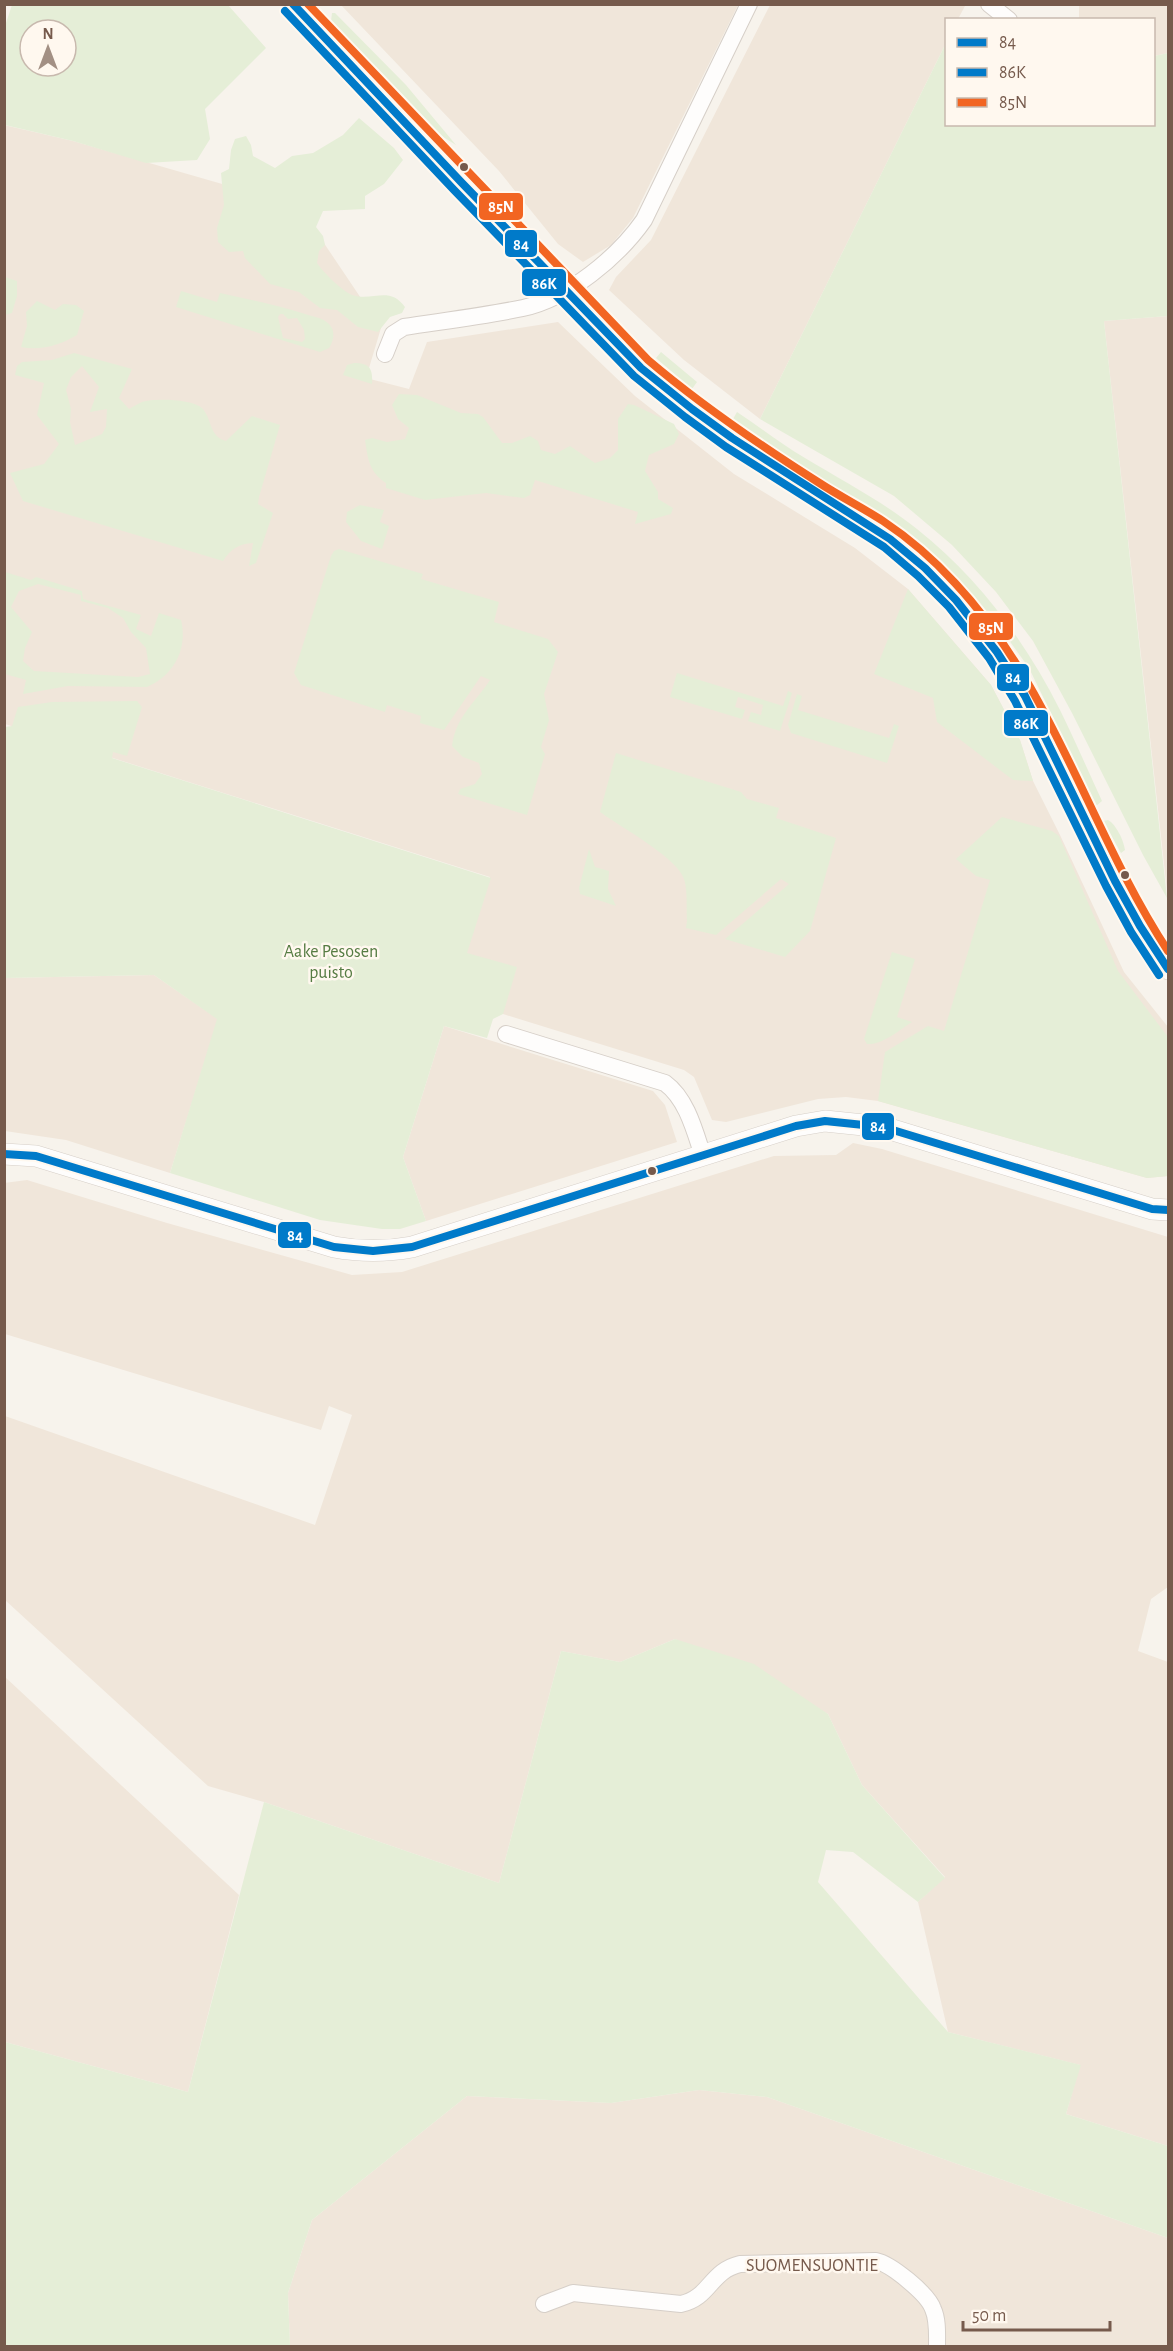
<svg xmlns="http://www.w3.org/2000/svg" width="1173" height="2351" font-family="'Alegreya Sans',sans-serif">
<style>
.residential{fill:#f0e6da}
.green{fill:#e5eed7;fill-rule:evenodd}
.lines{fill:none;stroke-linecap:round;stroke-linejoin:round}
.minor-casing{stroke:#d6cfc8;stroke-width:18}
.tertiary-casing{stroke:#d6cfc8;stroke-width:22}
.minor{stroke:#fefdfc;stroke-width:16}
.tertiary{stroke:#fefdfc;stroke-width:21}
.bus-1-casing{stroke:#fff8ef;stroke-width:12}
.bus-2-casing{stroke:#fff8ef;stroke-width:12}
.bus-3-casing{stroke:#fff8ef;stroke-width:12}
.bus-1{stroke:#007ac9;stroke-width:8}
.bus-2{stroke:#007ac9;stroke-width:8}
.bus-3{stroke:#f26522;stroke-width:8}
.bus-dot{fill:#765a4c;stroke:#fff8ef;stroke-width:2}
.labels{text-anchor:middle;stroke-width:5;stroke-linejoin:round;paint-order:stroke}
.park-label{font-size:18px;fill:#567c43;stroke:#fff8ef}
.street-label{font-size:18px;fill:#765a4c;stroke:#fff8ef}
.line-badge{stroke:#fff8ef;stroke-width:2}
.badge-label{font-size:16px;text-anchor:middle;font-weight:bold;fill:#fff}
</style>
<rect width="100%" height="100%" fill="#f7f3ec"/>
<path class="residential" d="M 961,4 L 965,6 L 958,19 L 946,20 L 946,43 L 760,419 L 684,360 L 609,290 L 616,277 L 651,240 L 770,5 Z
M 341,5 L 738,5 L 633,218 L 611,245 L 583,262 L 558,244 L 499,171 Z
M 1079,5 L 1168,5 L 1168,53 L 1154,56 L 1154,20 L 1079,19 Z
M 4,125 L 73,141 L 299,206 L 381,328 L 366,378 L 409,389 L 427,342 L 558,322 L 635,396 L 734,474 L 855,548 L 908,589 L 991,685 L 1020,740 L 1033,781 L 1060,835 L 1124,972 L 1168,1027 L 1168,1176 L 1147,1178 L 878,1101 L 846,1097 L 818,1099 L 726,1122 L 712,1120 L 694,1077 L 684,1070 L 503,1014 L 453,995 L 490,877 L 5,724 Z
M 1168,316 L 1168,900 L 1104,321 Z
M 154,975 L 218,1019 L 170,1173 L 66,1140 L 5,1131 L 4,978 Z
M 444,1026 L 653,1091 L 665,1105 L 677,1142 L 426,1221 L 403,1157 Z
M 853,1143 L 882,1149 L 1168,1237 L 1168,1587 L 1151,1599 L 1138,1651 L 1168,1662 L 1168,2146 L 1066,2114 L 1080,2065 L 948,2032 L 918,1902 L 945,1877 L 862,1785 L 828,1714 L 675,1639 L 620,1662 L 561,1651 L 499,1883 L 264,1802 L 208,1786 L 5,1600 L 5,1416 L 315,1525 L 352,1415 L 329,1406 L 321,1430 L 5,1334 L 4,1183 L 27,1180 L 167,1223 L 352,1275 L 402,1272 L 774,1156 L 836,1155 Z
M 4,1676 L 239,1895 L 188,2092 L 5,2042 Z
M 699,2090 L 767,2097 L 1168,2238 L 1168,2346 L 290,2346 L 288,2293 L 312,2220 L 467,2096 L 611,2103 Z"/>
<path class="green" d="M 12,5 L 228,5 L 266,48 L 205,109 L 210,139 L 197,160 L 146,163 L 73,141 L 5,125 L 5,26 ZM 30,30 L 66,30 L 66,66 L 30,66 Z
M 332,13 L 335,13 L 406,85 L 456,145 L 440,135 L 331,21 Z
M 946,43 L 946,124 L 1154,124 L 1154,56 L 1168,53 L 1168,316 L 1104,321 L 1167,898 L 1143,855 L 1072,713 L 1033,641 L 996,592 L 952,545 L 894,496 L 760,419 Z
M 359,118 L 394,148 L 403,160 L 384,184 L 365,196 L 365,209 L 323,211 L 316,227 L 323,236 L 325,245 L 319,251 L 317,263 C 323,272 342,291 352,295 C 373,302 389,285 405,307 L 402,313 L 390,317 L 378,332 L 358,327 L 337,310 L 320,308 L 299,292 L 270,284 L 245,258 L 243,251 L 229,252 L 218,242 L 217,228 L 224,205 L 221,173 L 229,169 L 231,150 L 235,139 L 246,136 L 251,145 L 253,156 L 275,168 L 292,156 L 313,153 L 343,135 Z
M 5,277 L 17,281 L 17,296 L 12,313 L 5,315 Z
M 181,291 L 217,302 L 220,293 C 248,299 275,305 302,313 C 310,316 321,317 328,323 C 336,330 334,340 329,348 L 320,352 L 176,307 ZM 280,314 L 283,314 L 288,319 L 297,318 L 304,330 L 305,339 L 302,342 L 283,338 L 278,317 Z
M 37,301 L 55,310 L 63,304 L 76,305 L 84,311 L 77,335 C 60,345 41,351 21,347 L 27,326 L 26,312 Z
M 661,352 L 697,382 L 692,389 L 656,358 Z
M 74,353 L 132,369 L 119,398 L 129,409 C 133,407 137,404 142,402 C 154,398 192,399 202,408 C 212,418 209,437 226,441 L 252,416 L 280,425 L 259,497 L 258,504 L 273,513 L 256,563 L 249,566 L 253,543 C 238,544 231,549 223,561 L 23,501 L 10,473 L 44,464 L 59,444 L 37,415 L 44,383 L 15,375 L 17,366 L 22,362 L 52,360 ZM 82,366 L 99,387 L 90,412 L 107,409 L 106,427 L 102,434 L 75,445 L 70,422 L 71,409 L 66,390 L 71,377 Z
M 354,363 C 370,363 373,369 372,384 L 343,375 L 347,365 Z
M 399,394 L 417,395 L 461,413 L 478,414 L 483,417 L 502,443 L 512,443 L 530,436 L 538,441 L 541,450 L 555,454 L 570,446 L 595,463 L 610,458 L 618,450 L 618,419 L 628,404 L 634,405 L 674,424 L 679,434 L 674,444 L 649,455 L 645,471 L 658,492 L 658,499 L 673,508 L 671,514 L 635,524 L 638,512 L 535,480 L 530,495 L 524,498 L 486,493 L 425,500 L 386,488 L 386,483 C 369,472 368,459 365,440 L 372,438 L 387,442 L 405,439 L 409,428 L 398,419 L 392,405 Z
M 737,412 C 760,427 781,444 805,458 C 843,481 882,501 917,529 C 978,577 1025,641 1060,710 C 1075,740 1088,771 1102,801 L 1096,806 L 1029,668 L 1001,629 L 958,579 L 915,538 L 894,522 L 794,462 L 733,419 Z
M 360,505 L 384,510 L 380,522 L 389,526 L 382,549 L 361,541 L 346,522 L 347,512 Z
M 339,549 L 423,574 L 421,579 L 499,602 L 494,622 L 548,639 L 558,652 L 544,694 L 549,720 L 541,747 L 545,754 L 527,815 L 458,794 L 460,789 L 475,784 L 482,774 L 479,763 L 463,757 L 452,746 C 456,716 475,703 490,680 L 481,676 L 444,730 L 420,723 L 421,716 L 387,705 L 385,712 L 301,685 L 294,673 L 331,556 L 334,551 Z
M 5,572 L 31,580 L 36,577 L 82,591 L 83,599 L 141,615 L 136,629 L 151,636 L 159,613 L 181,620 C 188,649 174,675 147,687 L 68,686 L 23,694 L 26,680 L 5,674 ZM 38,584 L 81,595 L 81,601 L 108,608 L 123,618 L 131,632 L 146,648 L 150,674 L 138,677 L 34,671 L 23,661 L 25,648 L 32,632 L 11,607 L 19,591 Z
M 908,589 L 991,685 L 1020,740 L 1033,781 L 1013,780 L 937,722 L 933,698 L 874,674 Z
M 677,673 L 783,706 L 788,691 L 792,693 L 780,731 L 748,721 L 751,712 L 761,715 L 763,705 L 738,697 L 735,707 L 745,710 L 742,719 L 670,697 Z
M 797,694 L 802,696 L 798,710 L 889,738 L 894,724 L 899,726 L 887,763 L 791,733 L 788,725 Z
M 137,701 L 142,707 L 127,756 L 113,752 L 112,758 L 491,878 L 467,953 L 517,967 L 503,1014 L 493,1019 L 487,1038 L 444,1026 L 403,1157 L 426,1221 L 400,1229 L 382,1229 L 320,1220 L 170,1173 L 217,1019 L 154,975 L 5,978 L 5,727 L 12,726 L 18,707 L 52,702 Z
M 616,753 L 741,792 L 747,799 L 779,808 L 776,818 L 836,838 L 810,931 L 785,957 L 725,939 L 789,884 L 781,879 L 716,935 L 686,928 L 687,921 C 686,908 688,892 684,879 C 678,858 619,826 600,812 Z
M 1002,817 L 1052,831 L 1059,836 L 1118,971 L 1168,1037 L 1168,1176 L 1147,1178 L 878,1101 L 885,1052 L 928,1026 L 944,1031 L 990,880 L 976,876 L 956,859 Z
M 1108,820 C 1116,824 1124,841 1125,850 L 1121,853 L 1103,821 Z
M 589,849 L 595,867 L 609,871 L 608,889 L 616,906 L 580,894 L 579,888 Z
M 892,952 L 915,959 L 897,1017 L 912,1022 C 899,1030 883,1045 867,1044 L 864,1039 Z
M 675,1639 L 754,1664 L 828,1714 L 862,1785 L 945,1878 L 918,1902 L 853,1852 L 826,1850 L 818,1882 L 948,2032 L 1081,2065 L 1066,2114 L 1168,2146 L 1168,2238 L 767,2097 L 699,2090 L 611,2103 L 467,2096 L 312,2220 L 288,2293 L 290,2346 L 5,2346 L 5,2042 L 188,2092 L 264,1802 L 499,1883 L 561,1651 L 620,1662 Z"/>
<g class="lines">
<defs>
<path id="minor" d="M 989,4 L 1009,20
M 385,354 L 393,334 L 404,327 C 443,321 484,316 523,308 C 569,298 618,257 644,220 L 749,4
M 506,1034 L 665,1083 C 687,1099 695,1132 703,1156
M 544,2304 L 573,2293 L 681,2304 C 710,2298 710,2271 740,2264 L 876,2261 C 891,2264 928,2294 933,2309 C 938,2320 937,2334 937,2346"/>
<path id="tertiary" d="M 293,4 C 383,100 472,195 564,288 C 594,318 620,351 653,378 C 703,421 760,457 816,493 C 836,506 858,517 878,530 C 911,553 941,581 966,611 C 1057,717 1087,858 1168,969
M 4,1154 L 36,1156 L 334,1247 C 361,1252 385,1252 412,1247 L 796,1126 L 825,1121 L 883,1127 L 1152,1209 L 1168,1210"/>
</defs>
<use href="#minor" class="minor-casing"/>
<use href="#tertiary" class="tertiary-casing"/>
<use href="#minor" class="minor"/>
<use href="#tertiary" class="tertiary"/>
<defs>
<path id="bus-1" d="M 293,4 L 462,183 L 641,368 L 692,409 L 732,438 L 890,539 L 925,568 L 956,600 L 997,652 L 1025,696 L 1115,881 L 1140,926 L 1168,969
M 4,1154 L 36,1156 L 334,1247 L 373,1251 L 412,1247 L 796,1126 L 825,1121 L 883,1127 L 1152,1209 L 1168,1210"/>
<path id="bus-2" d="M 285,11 L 454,190 L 634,376 L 685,417 L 726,447 L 884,547 L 918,576 L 949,607 L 989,658 L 1015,701 L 1106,886 L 1131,932 L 1159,975"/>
<path id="bus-3" d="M 308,4 L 648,360 C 702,406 761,446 821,484 C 841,497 863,508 883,521 C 910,539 934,560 955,583 C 1054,689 1090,832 1168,951"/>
</defs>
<use href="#bus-1" class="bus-1-casing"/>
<use href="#bus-2" class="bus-2-casing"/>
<use href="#bus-3" class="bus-3-casing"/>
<use href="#bus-1" class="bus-1"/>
<use href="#bus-2" class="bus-2"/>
<use href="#bus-3" class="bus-3"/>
</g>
<g class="bus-dot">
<circle cx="464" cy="167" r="5"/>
<circle cx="1125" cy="875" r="5"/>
<circle cx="652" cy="1171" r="5"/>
</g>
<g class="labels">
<g class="park-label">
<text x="331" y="957">Aake Pesosen<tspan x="331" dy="21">puisto</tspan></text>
</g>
<g class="street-label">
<text x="812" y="2271">SUOMENSUONTIE</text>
</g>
</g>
<g class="line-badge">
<rect x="478" y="192" width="46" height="29" rx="6" fill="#f26522"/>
<rect x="504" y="229" width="34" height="29" rx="6" fill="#007ac9"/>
<rect x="521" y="268" width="46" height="29" rx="6" fill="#007ac9"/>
<rect x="968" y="612" width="46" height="29" rx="6" fill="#f26522"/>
<rect x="996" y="663" width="34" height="29" rx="6" fill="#007ac9"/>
<rect x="1003" y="709" width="46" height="28" rx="6" fill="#007ac9"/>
<rect x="861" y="1112" width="34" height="29" rx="6" fill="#007ac9"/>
<rect x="277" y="1221" width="35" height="28" rx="6" fill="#007ac9"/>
</g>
<g class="badge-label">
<text x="501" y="212">85N</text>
<text x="521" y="250">84</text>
<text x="544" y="289">86K</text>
<text x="991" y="633">85N</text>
<text x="1013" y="683">84</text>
<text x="1026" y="729">86K</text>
<text x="878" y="1132">84</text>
<text x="295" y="1241">84</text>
</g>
<rect width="1173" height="2351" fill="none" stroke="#765a4c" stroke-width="12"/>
<rect x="945" y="18" width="210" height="108" fill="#fff8ef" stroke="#c8b9ae" stroke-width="1.5"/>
<rect x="957" y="38" width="30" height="9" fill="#007ac9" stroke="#c8b9ae" stroke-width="1.5"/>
<text x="999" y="48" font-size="18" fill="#765a4c">84</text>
<rect x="957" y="68" width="30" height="9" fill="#007ac9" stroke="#c8b9ae" stroke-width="1.5"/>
<text x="999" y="78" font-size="18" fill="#765a4c">86K</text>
<rect x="957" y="98" width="30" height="9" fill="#f26522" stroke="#c8b9ae" stroke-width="1.5"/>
<text x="999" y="108" font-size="18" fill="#765a4c">85N</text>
<g transform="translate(48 48)"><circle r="28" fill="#fff8ef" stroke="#c8b9ae" stroke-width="1.5"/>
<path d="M0-4.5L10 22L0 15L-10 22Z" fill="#a39084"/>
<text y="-9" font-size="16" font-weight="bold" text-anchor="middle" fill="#765a4c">N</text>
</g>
<path d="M963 2321v9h147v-9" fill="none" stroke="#765a4c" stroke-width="3"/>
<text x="972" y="2321" font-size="18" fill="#765a4c" stroke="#fff8ef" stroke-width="4.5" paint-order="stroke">50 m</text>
</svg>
